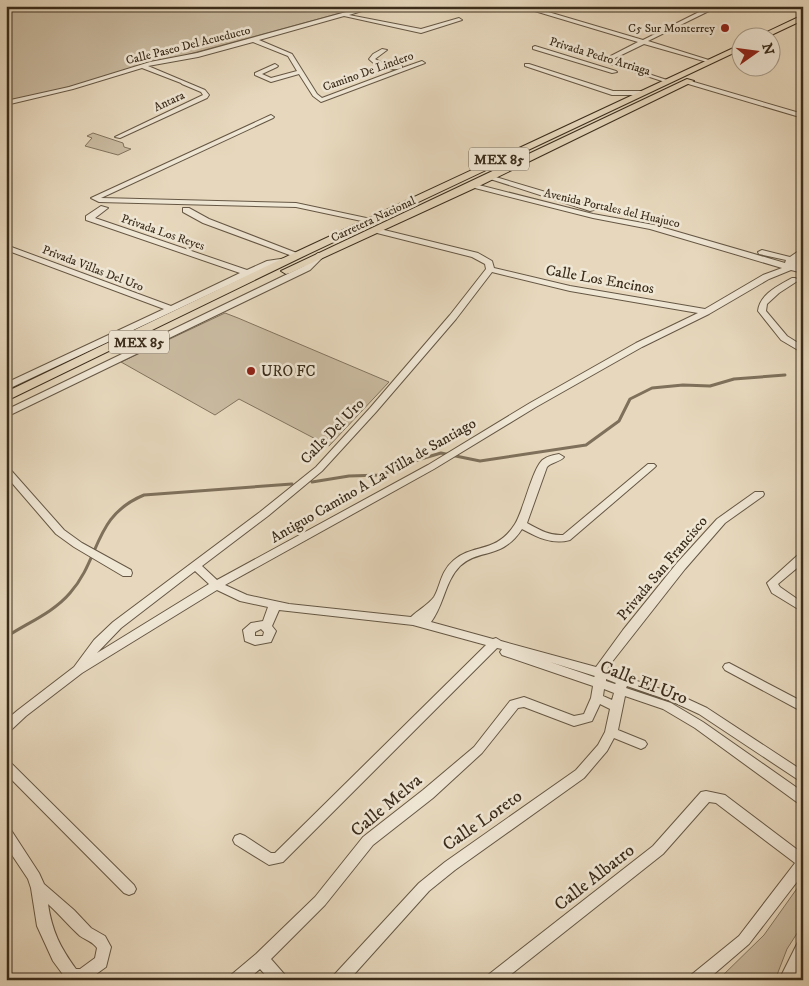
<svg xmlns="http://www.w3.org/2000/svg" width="809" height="986" font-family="'IM FELL DW Pica',serif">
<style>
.green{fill:#cabba1;stroke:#82745e}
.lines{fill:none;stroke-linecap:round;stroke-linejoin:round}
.stream{stroke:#7e705b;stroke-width:3}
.minor-casing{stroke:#655744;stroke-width:2}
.highway-casing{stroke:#3a2c1b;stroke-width:2}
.minor{fill:#efe6d4;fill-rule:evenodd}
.highway{fill:#e7d8bd;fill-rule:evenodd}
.poi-dot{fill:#8f2418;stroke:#efe6d4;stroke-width:2}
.labels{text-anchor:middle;stroke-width:5;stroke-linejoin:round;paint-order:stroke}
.far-poi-label{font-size:12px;fill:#3a2c1b;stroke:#efe6d4;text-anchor:end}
.far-street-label{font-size:12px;fill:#3a2c1b;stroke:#efe6d4}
.shield{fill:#efe6d4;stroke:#706452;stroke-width:1}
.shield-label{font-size:14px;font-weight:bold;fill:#3a2c1b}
.street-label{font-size:15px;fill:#3a2c1b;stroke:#efe6d4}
.poi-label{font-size:15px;fill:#3a2c1b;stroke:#efe6d4;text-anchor:start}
.near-street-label{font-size:18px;fill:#3a2c1b;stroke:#efe6d4}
</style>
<rect width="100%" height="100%" fill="#e7d8bd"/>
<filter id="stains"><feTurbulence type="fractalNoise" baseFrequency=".004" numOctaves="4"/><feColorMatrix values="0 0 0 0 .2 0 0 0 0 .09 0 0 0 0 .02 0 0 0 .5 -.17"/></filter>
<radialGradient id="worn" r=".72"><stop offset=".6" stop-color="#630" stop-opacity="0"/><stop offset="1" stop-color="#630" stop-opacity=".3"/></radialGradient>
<path class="green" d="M 6,6 L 366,6 L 6,104 Z
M 93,133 L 123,143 L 124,147 L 131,149 L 118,155 L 85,146 L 92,138 L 87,136 Z
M 225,313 L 238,318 L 389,382 L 329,446 L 239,399 L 215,415 L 121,362 Z
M 803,880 L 803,924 L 787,949 L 775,980 L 718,980 L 764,935 Z"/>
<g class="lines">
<path class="stream" d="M 312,482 L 349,476 L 381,475 L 411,462 L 441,453 L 480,461 L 586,445 L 619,421 L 630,399 L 652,388 L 683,385 L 710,386 L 734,379 L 785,375
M 6,637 C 27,623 53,613 70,593 C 101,558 93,516 144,495 L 292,484"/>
<defs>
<path id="minor" d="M 368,6 L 378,6 L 349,15 L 421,29 L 459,18 L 462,20 L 421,33 L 344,16 L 259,40 L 292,54 L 317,94 L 322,98 L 402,68 C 390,71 379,69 370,60 L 369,59 L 373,54 L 382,49 L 387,50 L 375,59 L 386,65 L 400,65 L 402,66 L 402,68 L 422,61 L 425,63 L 321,102 L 313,96 L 299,74 L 271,82 L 255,75 L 255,73 L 275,64 L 278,66 L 277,67 L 262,74 L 271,78 L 297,71 L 288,56 L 253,42 L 198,57 L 148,66 L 205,90 L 209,95 L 207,98 L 120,138 L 115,137 L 203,95 L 201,92 L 182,84 L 181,83 L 142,68 L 73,89 L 6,105 L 6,101 L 69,87 L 150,62 L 197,53 Z
M 518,6 L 528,6 L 643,40 L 711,6 L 719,6 L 648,41 L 712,61 L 707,62 L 644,44 L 609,61 L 670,81 L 665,82 L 601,61 L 638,42 Z
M 771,6 L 803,8 L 803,12 L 774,8 Z
M 535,46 L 616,71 L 617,72 L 612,73 L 533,49 L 533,47 Z
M 525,64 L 529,64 L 613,91 L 642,91 L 645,93 L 642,95 L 612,95 L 525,66 Z
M 687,80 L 803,114 L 803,118 L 685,83 L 684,82 Z
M 271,115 L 274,117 L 273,118 L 101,198 L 296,203 L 371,219 L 371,223 L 296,207 L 99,202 L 91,198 Z
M 489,175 L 596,207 L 597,209 L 590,211 L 487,178 L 485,177 Z
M 471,183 L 593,214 L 654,225 L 785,263 L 786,260 L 759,254 L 758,252 L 762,250 L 790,257 L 803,248 L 803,254 L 797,258 L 803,260 L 803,265 L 798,267 L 803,268 L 803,273 L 791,270 L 769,279 L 709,314 L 642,347 L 536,407 L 434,469 L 225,585 L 247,595 L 289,604 L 411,617 C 417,611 429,604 434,597 C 441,585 440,572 454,560 C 474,543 496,554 515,524 C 524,510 533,465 544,459 C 548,456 554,455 559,454 L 564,457 C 560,462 552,462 547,467 L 527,523 C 538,529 549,536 563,535 L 648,464 L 654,464 L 656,466 L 654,468 L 570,540 C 552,545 537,537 522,529 C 502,560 480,548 460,566 C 445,581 444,605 431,622 L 493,639 L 496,638 L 501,641 L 596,667 L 623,630 L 677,563 L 717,519 L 755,492 L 763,492 L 764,494 L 763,496 L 725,523 L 685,569 L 608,667 L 607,671 L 679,695 L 707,708 L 803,771 L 803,783 L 699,714 L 671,701 L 627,686 L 626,688 L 671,703 L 703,722 L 803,792 L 803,804 L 798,803 L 695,728 L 663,709 L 625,696 L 618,730 L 645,741 L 647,744 L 645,747 L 641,749 L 614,738 L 607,751 L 584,778 L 455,870 L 429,891 L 349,980 L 332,980 L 334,975 L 419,883 L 445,862 L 576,770 L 598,745 L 605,732 L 610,709 L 600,704 L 592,721 L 574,726 L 524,707 L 518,708 L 482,753 L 433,798 L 373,845 L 325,905 L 271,959 L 285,975 L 287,980 L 270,980 L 260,969 L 247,980 L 229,980 L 231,975 L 256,954 L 315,897 L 363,837 L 423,790 L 474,747 L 510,701 L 524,697 L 574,716 L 584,714 L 591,698 L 593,686 L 502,655 L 500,652 L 502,649 L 497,648 L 283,862 L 269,865 L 235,844 L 233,840 L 235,836 L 240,834 L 245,836 L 271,853 L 275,853 L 486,645 L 413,625 L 279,610 L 272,626 L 276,631 L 271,642 L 255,645 L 245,641 L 243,630 L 251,623 L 263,621 L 268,607 L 240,601 L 217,590 L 82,673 L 26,716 L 10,731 L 6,733 L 6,720 L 18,710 L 74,667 L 94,640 L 113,622 L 260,512 L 316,467 L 370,408 L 450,315 L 486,269 L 485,264 L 472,257 L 373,232 L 373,228 L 376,228 L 478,253 L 492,261 L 494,268 L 570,286 L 705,309 L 763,275 L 782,268 L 650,229 L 593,218 L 471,187 ZM 492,272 L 570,291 L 698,313 L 636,343 L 530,403 L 428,465 L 217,580 L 202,566 L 268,516 L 322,471 L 376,412 L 456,319 ZM 195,571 L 209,584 L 97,653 L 121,628 ZM 261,629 L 264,632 L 263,636 L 255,636 L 255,632 ZM 550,662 L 595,676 L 594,677 ZM 606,679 L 616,683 L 615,684 L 606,681 ZM 604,689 L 614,693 L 612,700 L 603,696 Z
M 101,206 L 108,208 L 95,218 L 247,270 L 267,261 L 287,258 L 291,260 L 290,262 L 272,265 L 250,275 L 6,390 L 6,383 L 164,309 L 6,250 L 6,245 L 171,306 L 240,273 L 86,220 L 86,216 Z
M 183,208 L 189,208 L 209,219 L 302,255 L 301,257 L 295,257 L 203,223 L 183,212 Z
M 318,253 L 321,253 L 325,255 L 310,270 L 6,417 L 6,410 L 304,266 Z
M 792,278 L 795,278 L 799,280 L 779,293 L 767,304 L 766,311 L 787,336 L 803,346 L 803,353 L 781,340 L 758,311 C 760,294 778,286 792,278 Z
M 6,467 L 9,468 L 64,530 L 82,543 L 131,570 L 132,573 L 131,576 L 123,576 L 74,547 L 56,534 L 6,476 Z
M 799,554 L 803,554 L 803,563 L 778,584 L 780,587 L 803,603 L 803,612 L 772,593 L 767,583 Z
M 729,663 L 803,702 L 803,712 L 725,670 L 723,667 L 725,664 Z
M 6,761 L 10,762 L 134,885 L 136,889 L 134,893 L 129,895 L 124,893 L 6,774 Z
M 706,791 L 725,795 L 803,854 L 803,874 L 749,944 L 707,980 L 689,980 L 691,975 L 739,936 L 795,863 L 716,803 L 709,802 L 663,854 L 504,980 L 486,980 L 488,975 L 653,846 L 701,792 Z
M 6,829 L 11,830 L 39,873 L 44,884 L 74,910 L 91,928 L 105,936 L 111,947 L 106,967 L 88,980 L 67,980 L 53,961 L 37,926 L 31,888 L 28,879 L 6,846 ZM 48,904 C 59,914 69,926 80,936 C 86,940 93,942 97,948 L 95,958 L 80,969 L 76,969 C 60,947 52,931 48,904 Z
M 803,941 L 803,962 L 794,980 L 779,980 L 798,942 Z"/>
<path id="highway" d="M 803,15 L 803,20 L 765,38 L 754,38 Z
M 742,44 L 742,49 L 302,257 L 6,401 L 6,392 L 294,253 Z
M 687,79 L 694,81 L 477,187 L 290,273 L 286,274 L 281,271 Z"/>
</defs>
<use href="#minor" class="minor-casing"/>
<use href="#highway" class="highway-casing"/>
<use href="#minor" class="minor"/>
<use href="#highway" class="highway"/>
</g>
<g class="poi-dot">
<circle cx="725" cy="28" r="5"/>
<circle cx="251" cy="371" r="5"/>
</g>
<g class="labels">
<g class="far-poi-label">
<text x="715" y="32">C5 Sur Monterrey</text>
</g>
<g class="far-street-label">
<text transform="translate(188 45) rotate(-14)" y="4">Calle Paseo Del Acueducto</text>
<text transform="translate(600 56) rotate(17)" y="4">Privada Pedro Arriaga</text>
<text transform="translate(368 71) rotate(-20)" y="4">Camino De Lindero</text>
<text transform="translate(169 101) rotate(-25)" y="4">Antara</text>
<text transform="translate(612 208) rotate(13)" y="4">Avenida Portales del Huajuco</text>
<text transform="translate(373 219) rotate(-25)" y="4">Carretera Nacional</text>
<text transform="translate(163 232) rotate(19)" y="4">Privada Los Reyes</text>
<text transform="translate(93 268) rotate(21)" y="4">Privada Villas Del Uro</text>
</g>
<g class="shield">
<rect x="469" y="147.5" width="60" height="23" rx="4"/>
<rect x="109" y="330.5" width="60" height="23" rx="4"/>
</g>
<g class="shield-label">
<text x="499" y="164">MEX 85</text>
<text x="139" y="347">MEX 85</text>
</g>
<g class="street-label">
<text transform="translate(600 279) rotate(10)" y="5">Calle Los Encinos</text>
<text transform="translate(332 431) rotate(-46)" y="5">Calle Del Uro</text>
<text transform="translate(373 480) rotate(-30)" y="5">Antiguo Camino A La Villa de Santiago</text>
<text transform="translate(662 568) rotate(-50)" y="5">Privada San Francisco</text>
</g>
<g class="poi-label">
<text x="261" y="376">URO FC</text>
</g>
<g class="near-street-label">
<text transform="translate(644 682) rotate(21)" y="6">Calle El Uro</text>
<text transform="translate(386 805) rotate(-40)" y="6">Calle Melva</text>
<text transform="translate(482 820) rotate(-35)" y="6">Calle Loreto</text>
<text transform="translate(594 877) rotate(-38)" y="6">Calle Albatro</text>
</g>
</g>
<rect width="809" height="986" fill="none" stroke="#e7d8bd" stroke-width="25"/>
<rect x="8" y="8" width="794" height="971" fill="none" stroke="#3a2c1b" stroke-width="2.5"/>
<rect x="12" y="12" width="784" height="961" fill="none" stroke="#3a2c1b"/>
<g transform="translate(756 52) rotate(76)"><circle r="24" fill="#efe6d4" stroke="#a79c8a"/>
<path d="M0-4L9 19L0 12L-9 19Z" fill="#8f2418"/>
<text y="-8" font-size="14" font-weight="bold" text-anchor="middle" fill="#3a2c1b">N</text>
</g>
<rect width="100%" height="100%" filter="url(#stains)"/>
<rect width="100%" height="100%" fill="url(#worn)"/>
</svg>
